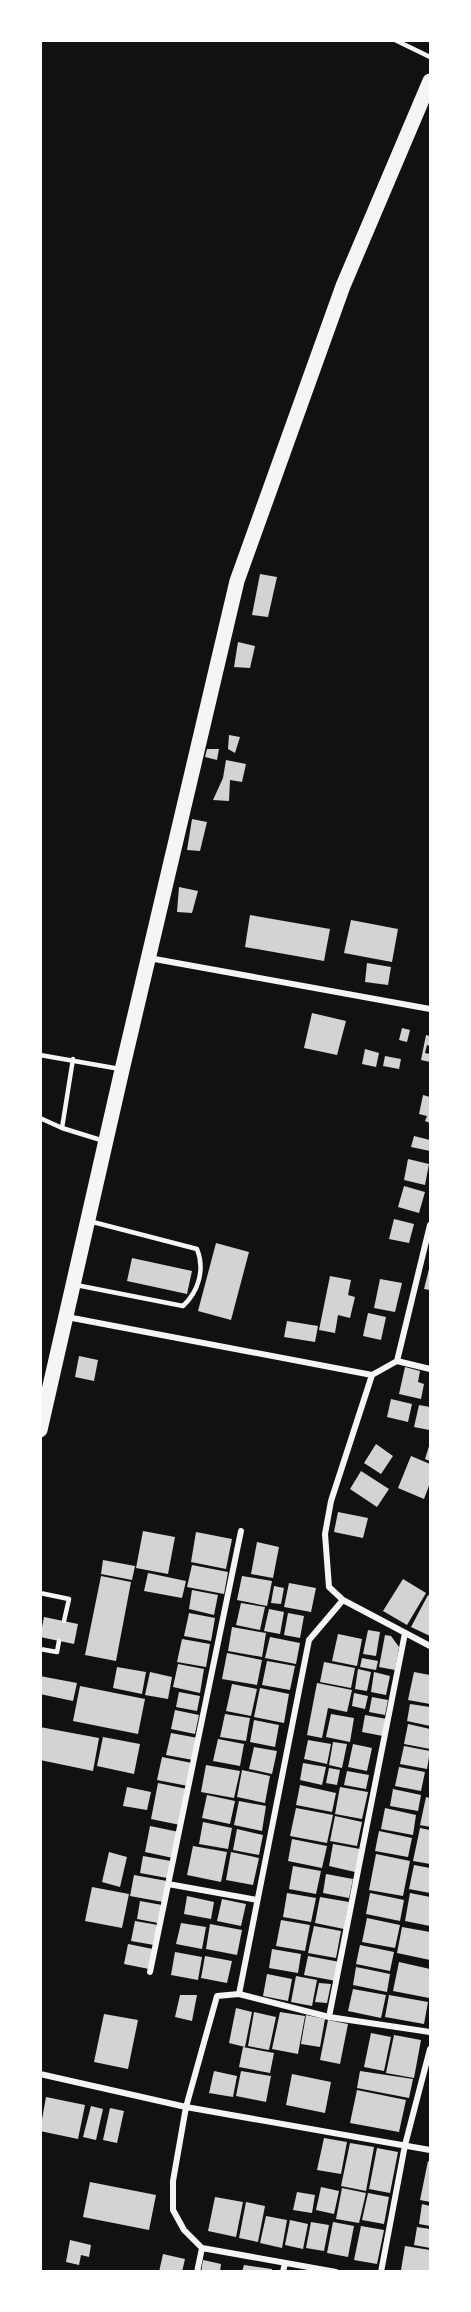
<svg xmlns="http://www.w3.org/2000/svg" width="471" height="2312" font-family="'Crimson Pro',serif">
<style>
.building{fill:#d3d3d3}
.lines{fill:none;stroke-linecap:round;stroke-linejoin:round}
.service{stroke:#f5f5f5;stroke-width:4.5}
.minor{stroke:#f5f5f5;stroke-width:6}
.trunk{stroke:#f5f5f5;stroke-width:15}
</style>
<rect width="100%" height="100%" fill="#111"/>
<path class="building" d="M 260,574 L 277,577 L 268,617 L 252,615 Z
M 238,642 L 255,646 L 250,668 L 234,667 Z
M 229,735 L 240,737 L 235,753 L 228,749 Z
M 207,749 L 219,749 L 217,760 L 205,757 Z
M 226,760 L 246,764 L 242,782 L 230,780 L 229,801 L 213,800 L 223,778 Z
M 192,819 L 207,822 L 200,851 L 187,850 Z
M 179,887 L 198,891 L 192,913 L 177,912 Z
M 250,915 L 330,929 L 324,961 L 245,947 Z
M 351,920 L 398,929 L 392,962 L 344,953 Z
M 367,963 L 391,967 L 388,985 L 365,982 Z
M 312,1013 L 346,1021 L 337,1055 L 304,1048 Z
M 402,1028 L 410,1030 L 407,1042 L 399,1040 Z
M 426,1035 L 430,1036 L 430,1046 L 427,1045 L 425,1053 L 430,1054 L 430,1062 L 421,1060 Z
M 365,1049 L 379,1053 L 376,1067 L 362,1064 Z
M 385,1056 L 401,1059 L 399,1069 L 383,1066 Z
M 423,1095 L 430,1097 L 430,1123 L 425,1121 L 427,1116 L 419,1114 Z
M 414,1136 L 430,1140 L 430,1151 L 411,1147 Z
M 408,1159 L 429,1164 L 425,1185 L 404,1180 Z
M 404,1186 L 425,1192 L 419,1213 L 398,1207 Z
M 394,1219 L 414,1224 L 409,1243 L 389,1239 Z
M 216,1243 L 249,1252 L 231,1320 L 198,1311 Z
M 132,1258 L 192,1271 L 187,1294 L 127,1281 Z
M 430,1265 L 430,1290 L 424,1289 Z
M 330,1276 L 351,1280 L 348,1295 L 355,1297 L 350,1318 L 338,1315 L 335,1333 L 319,1330 Z
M 380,1279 L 402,1283 L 395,1312 L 374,1308 Z
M 368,1313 L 386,1317 L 381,1340 L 363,1336 Z
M 287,1321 L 318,1326 L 315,1342 L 284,1337 Z
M 79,1356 L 98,1360 L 94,1381 L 75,1377 Z
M 405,1367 L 420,1371 L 418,1382 L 424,1384 L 421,1399 L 399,1394 Z
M 391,1399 L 412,1404 L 408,1422 L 387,1417 Z
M 419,1405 L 430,1407 L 429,1430 L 414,1427 Z
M 430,1443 L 430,1461 L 425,1459 Z
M 376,1444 L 393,1456 L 381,1474 L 364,1463 Z
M 411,1456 L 430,1464 L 430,1483 L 424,1499 L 398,1488 Z
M 361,1471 L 389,1489 L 377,1507 L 350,1489 Z
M 338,1512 L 368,1518 L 363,1538 L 334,1532 Z
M 143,1531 L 175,1537 L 168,1574 L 136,1568 Z
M 196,1532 L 232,1539 L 226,1569 L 191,1562 Z
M 257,1542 L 279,1547 L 273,1578 L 251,1574 Z
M 103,1560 L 135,1566 L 132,1580 L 101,1574 Z
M 192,1565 L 228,1572 L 224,1594 L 187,1587 Z
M 148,1573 L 186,1581 L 182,1598 L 144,1591 Z
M 101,1576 L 131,1582 L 116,1661 L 85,1655 Z
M 242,1576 L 272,1581 L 267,1606 L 237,1600 Z
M 403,1579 L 426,1593 L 407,1625 L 383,1611 Z
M 289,1583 L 316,1588 L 311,1612 L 284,1607 Z
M 274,1586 L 284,1588 L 281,1604 L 271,1603 Z
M 192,1590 L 218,1595 L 214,1615 L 189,1609 Z
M 428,1595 L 430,1596 L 430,1636 L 411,1627 Z
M 241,1603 L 265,1607 L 260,1630 L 236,1625 Z
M 269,1609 L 284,1612 L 280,1634 L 264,1631 Z
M 189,1613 L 215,1618 L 211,1641 L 184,1636 Z
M 288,1613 L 304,1616 L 300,1638 L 284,1635 Z
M 44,1617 L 78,1624 L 74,1644 L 40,1637 Z
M 232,1627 L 266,1633 L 262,1657 L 228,1651 Z
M 368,1630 L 380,1632 L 376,1656 L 363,1654 Z
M 338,1634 L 362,1639 L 357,1666 L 332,1661 Z
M 385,1635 L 391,1636 L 399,1647 L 395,1670 L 379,1667 Z
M 270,1637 L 300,1643 L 296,1664 L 265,1658 Z
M 182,1639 L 210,1644 L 206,1667 L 177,1662 Z
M 227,1653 L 262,1660 L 257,1685 L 222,1679 Z
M 362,1658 L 378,1661 L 376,1670 L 360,1667 Z
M 267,1661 L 295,1666 L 290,1690 L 262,1685 Z
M 324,1662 L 355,1668 L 351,1688 L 320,1682 Z
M 178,1664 L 204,1669 L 200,1693 L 173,1687 Z
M 117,1667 L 146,1672 L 142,1694 L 113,1688 Z
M 358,1669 L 371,1672 L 367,1691 L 355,1689 Z
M 150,1672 L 172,1677 L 168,1699 L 145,1695 Z
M 374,1672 L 390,1676 L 386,1695 L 371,1692 Z
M 414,1672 L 430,1675 L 430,1704 L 408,1700 Z
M 40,1676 L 77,1683 L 73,1701 L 40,1694 Z
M 317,1683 L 352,1690 L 347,1712 L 328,1708 L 322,1738 L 307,1735 Z
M 232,1684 L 257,1689 L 251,1716 L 226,1711 Z
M 80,1686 L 145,1699 L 138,1734 L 73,1721 Z
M 260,1688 L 289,1694 L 284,1723 L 254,1717 Z
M 179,1692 L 200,1696 L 197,1711 L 176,1707 Z
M 354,1693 L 368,1696 L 365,1709 L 352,1706 Z
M 372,1697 L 388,1700 L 385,1715 L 369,1712 Z
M 410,1704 L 430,1707 L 430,1726 L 407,1721 Z
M 175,1710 L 199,1715 L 195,1734 L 171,1729 Z
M 225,1714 L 250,1718 L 246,1741 L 220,1737 Z
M 331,1714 L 354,1718 L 350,1742 L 326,1737 Z
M 365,1715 L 387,1719 L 383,1736 L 362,1732 Z
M 254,1720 L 279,1725 L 275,1747 L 250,1742 Z
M 408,1724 L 430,1729 L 430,1749 L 404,1744 Z
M 40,1727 L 99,1738 L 93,1771 L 40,1760 Z
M 171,1733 L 198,1738 L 193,1760 L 166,1755 Z
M 103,1737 L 140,1744 L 134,1774 L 97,1766 Z
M 218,1739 L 244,1744 L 240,1766 L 213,1761 Z
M 308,1740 L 331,1744 L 327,1764 L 304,1759 Z
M 333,1742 L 347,1744 L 342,1768 L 329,1765 Z
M 353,1744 L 372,1748 L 367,1771 L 348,1767 Z
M 404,1746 L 430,1751 L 427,1769 L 400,1764 Z
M 254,1747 L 277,1751 L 272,1774 L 249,1769 Z
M 162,1757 L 192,1763 L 188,1786 L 157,1780 Z
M 303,1763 L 326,1767 L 322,1785 L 300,1780 Z
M 206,1765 L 240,1771 L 234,1798 L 201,1792 Z
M 399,1767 L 425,1772 L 421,1791 L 395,1786 Z
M 329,1768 L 340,1770 L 337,1785 L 326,1783 Z
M 242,1770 L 270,1776 L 265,1803 L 237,1797 Z
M 347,1771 L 369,1775 L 366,1789 L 344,1785 Z
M 158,1783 L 187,1789 L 180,1825 L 151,1819 Z
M 300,1785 L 336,1793 L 332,1812 L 296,1805 Z
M 127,1787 L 151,1792 L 147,1810 L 123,1806 Z
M 340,1787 L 368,1792 L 362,1819 L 335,1814 Z
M 393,1789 L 421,1795 L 418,1811 L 390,1806 Z
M 207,1795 L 235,1801 L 230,1824 L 202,1818 Z
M 426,1797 L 430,1798 L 430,1827 L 420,1825 Z
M 239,1801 L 266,1806 L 262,1831 L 234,1825 Z
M 296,1808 L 333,1815 L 327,1843 L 290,1836 Z
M 385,1808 L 416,1815 L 413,1835 L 381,1829 Z
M 335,1816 L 362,1822 L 357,1846 L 330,1841 Z
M 203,1822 L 232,1828 L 228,1849 L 199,1844 Z
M 150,1826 L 179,1832 L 173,1858 L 145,1852 Z
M 420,1828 L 430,1830 L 430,1864 L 413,1861 Z
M 237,1829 L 263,1835 L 259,1855 L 233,1850 Z
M 379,1831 L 412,1838 L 408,1857 L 375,1851 Z
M 292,1839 L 327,1846 L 322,1868 L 288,1861 Z
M 333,1844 L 360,1849 L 355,1872 L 329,1866 Z
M 193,1846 L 227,1852 L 221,1882 L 187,1875 Z
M 109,1852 L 127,1857 L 120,1887 L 102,1882 Z
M 231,1852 L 259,1858 L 253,1885 L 226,1880 Z
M 376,1854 L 410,1861 L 403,1896 L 369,1890 Z
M 143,1856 L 171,1861 L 167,1878 L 140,1873 Z
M 414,1865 L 430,1868 L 430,1893 L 409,1889 Z
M 293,1866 L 321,1871 L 316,1894 L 289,1889 Z
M 326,1874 L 353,1879 L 349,1898 L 323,1893 Z
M 134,1875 L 167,1881 L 163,1902 L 130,1896 Z
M 92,1887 L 129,1894 L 122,1928 L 85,1921 Z
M 287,1893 L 316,1898 L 311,1922 L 283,1917 Z
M 370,1893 L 404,1900 L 400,1921 L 366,1914 Z
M 410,1893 L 430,1897 L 430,1926 L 405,1921 Z
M 187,1896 L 214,1902 L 211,1919 L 184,1914 Z
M 320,1897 L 349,1902 L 344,1929 L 315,1923 Z
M 222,1899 L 246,1904 L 241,1926 L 217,1921 Z
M 140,1901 L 162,1905 L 158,1923 L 137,1919 Z
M 367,1918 L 400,1925 L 395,1948 L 362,1942 Z
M 281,1920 L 310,1925 L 305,1951 L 276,1946 Z
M 135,1921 L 158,1925 L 154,1945 L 131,1941 Z
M 181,1923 L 206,1927 L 202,1949 L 176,1944 Z
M 210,1924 L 242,1930 L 237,1955 L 206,1949 Z
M 314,1926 L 341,1931 L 336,1958 L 308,1953 Z
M 402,1927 L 430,1932 L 430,1960 L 397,1953 Z
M 128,1944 L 153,1949 L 149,1969 L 124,1964 Z
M 360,1945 L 394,1952 L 390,1971 L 356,1964 Z
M 272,1949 L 301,1954 L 298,1973 L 269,1968 Z
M 175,1952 L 202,1957 L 198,1980 L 171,1975 Z
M 205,1956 L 232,1961 L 227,1983 L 201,1978 Z
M 308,1956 L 340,1962 L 336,1981 L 304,1975 Z
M 399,1962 L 430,1969 L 429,1998 L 393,1991 Z
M 356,1967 L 390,1974 L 387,1992 L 353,1985 Z
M 267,1974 L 292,1979 L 288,2001 L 263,1996 Z
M 296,1976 L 317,1980 L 312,2006 L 291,2002 Z
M 319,1983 L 331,1984 L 327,2003 L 315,2002 Z
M 353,1989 L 386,1995 L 381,2018 L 348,2011 Z
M 180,1995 L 197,1995 L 192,2021 L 175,2017 Z
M 389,1995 L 428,2002 L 424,2024 L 385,2017 Z
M 236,2008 L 252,2012 L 245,2047 L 229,2043 Z
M 254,2012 L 276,2017 L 269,2050 L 248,2046 Z
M 280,2012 L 305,2016 L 298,2054 L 272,2049 Z
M 104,2014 L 138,2020 L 128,2069 L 94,2062 Z
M 306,2015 L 325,2019 L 320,2047 L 301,2044 Z
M 328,2020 L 348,2024 L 340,2064 L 320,2060 Z
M 371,2033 L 391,2037 L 384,2071 L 364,2067 Z
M 394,2035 L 421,2040 L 414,2078 L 386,2073 Z
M 243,2047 L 274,2053 L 270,2073 L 239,2067 Z
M 214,2071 L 237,2076 L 233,2097 L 209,2093 Z
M 241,2071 L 271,2076 L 266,2102 L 236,2096 Z
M 360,2071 L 413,2079 L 409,2098 L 357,2088 Z
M 292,2074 L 331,2082 L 325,2113 L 286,2105 Z
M 357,2090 L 406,2100 L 399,2132 L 350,2123 Z
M 46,2097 L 85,2105 L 78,2139 L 40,2131 Z
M 91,2106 L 103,2109 L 96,2140 L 83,2137 Z
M 110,2108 L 124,2111 L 117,2143 L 103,2140 Z
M 324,2138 L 347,2142 L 341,2174 L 317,2170 Z
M 350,2143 L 374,2147 L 366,2191 L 341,2186 Z
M 377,2148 L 398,2152 L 390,2193 L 369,2189 Z
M 428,2161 L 430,2162 L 430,2202 L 420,2200 Z
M 90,2182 L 156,2195 L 149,2230 L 83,2217 Z
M 321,2187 L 339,2191 L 334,2214 L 316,2210 Z
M 342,2188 L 366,2193 L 359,2223 L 336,2219 Z
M 297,2192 L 315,2195 L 312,2213 L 293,2210 Z
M 368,2193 L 389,2197 L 384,2224 L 362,2220 Z
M 215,2197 L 243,2202 L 236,2237 L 208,2231 Z
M 246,2202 L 265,2206 L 258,2242 L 239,2238 Z
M 422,2204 L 430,2206 L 430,2226 L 419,2224 Z
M 266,2216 L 287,2220 L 282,2248 L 260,2243 Z
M 290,2220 L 308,2224 L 303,2249 L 285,2245 Z
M 311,2222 L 329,2225 L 324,2251 L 306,2248 Z
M 333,2222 L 354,2226 L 348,2257 L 327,2253 Z
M 361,2226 L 384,2230 L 377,2264 L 354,2260 Z
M 417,2227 L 430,2229 L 430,2248 L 414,2245 Z
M 70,2240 L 91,2245 L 89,2257 L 81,2255 L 79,2265 L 66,2262 Z
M 405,2246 L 430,2250 L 430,2272 L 401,2270 Z
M 163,2254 L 185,2259 L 182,2272 L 159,2272 Z
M 203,2260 L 221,2264 L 220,2272 L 201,2272 Z
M 244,2265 L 272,2269 L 272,2272 L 242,2272 Z"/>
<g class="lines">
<path class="service" d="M 395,40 L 430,57
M 40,1055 L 120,1069
M 40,1118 L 62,1128 L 104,1141
M 62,1128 L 73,1059
M 76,1285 L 183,1306 C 199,1291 205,1269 197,1249 L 89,1221
M 40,1593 L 69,1599 L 64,1621
M 40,1649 L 57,1652 L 59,1641"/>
<path class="minor" d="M 149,958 L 430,1009
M 67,1317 L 372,1375 L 331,1501 L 325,1534 L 329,1587 L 343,1600 L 430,1646
M 397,1361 L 430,1369
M 372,1375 L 397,1361 L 430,1225
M 168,1884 L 257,1900
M 150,1972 L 241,1531
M 239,1994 L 329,2017 L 430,2032
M 329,2017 L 405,1633
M 40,2074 L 186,2107 L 430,2150
M 197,2272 L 202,2248
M 283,2272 L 285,2263
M 336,2272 L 202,2248 L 184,2230 L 173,2210 L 173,2181 L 186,2107 L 217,1996 L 239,1994 L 309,1640 L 343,1600
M 381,2272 L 405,2145 L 430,2049"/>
<path class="trunk" d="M 40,1430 L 122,1070 L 237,581 L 343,286 L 430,81"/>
</g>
<rect width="471" height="2312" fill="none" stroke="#ffffff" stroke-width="84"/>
</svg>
